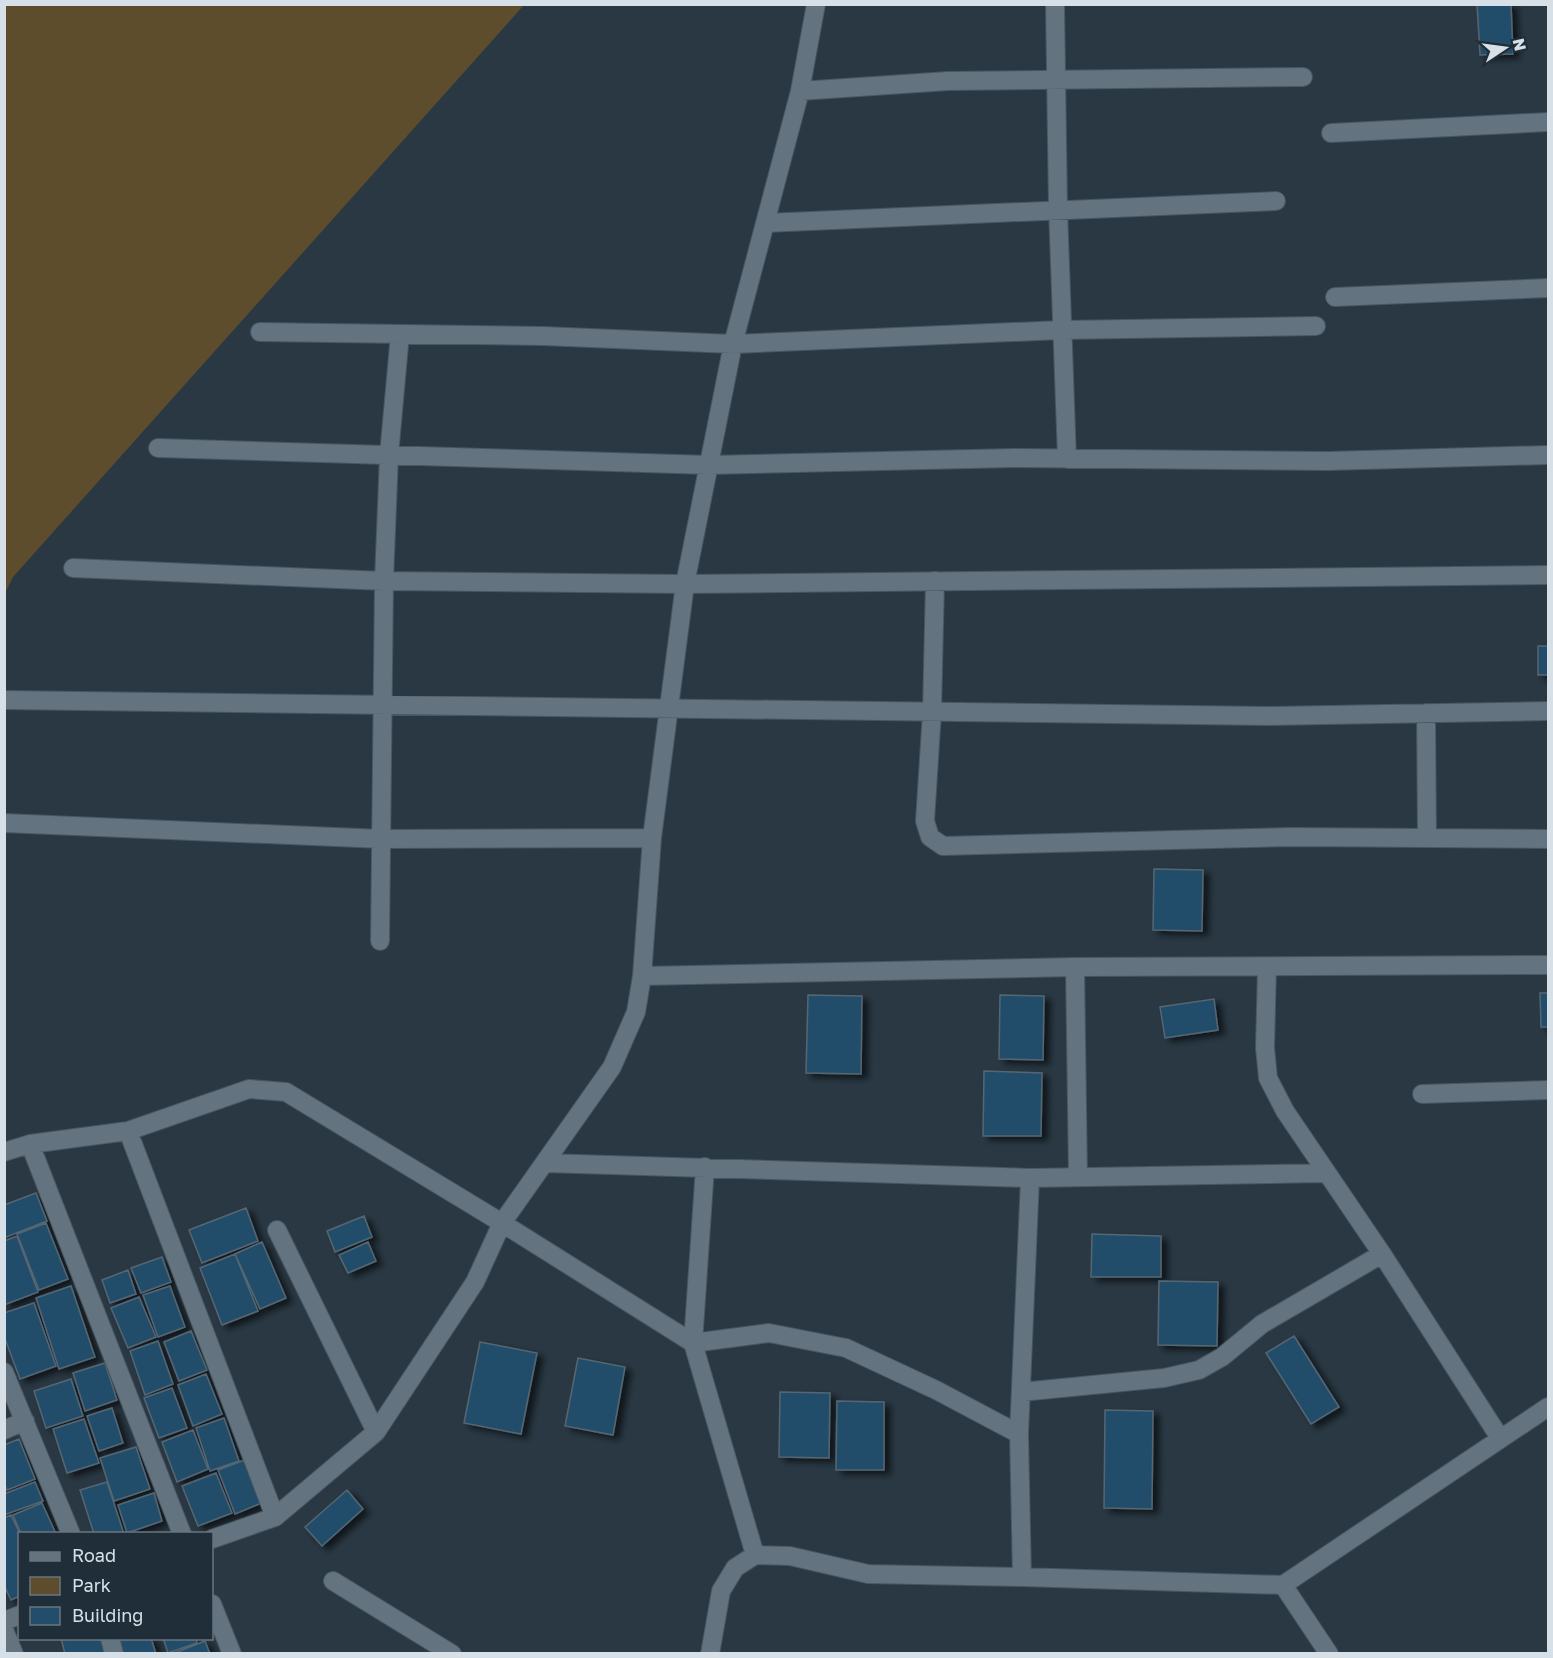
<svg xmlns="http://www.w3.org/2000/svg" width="1553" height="1658" font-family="'Golos Text',sans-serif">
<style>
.green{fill:#5d4d2d}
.building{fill:#224e6b;stroke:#556672;stroke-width:1.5;filter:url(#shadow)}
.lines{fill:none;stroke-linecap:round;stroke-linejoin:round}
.minor-casing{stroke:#48565f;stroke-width:20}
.minor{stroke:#637380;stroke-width:18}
</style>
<defs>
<filter id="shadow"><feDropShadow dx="6" dy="4" stdDeviation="3" flood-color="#0009"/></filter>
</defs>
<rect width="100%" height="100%" fill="#293843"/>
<path class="green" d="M 5,4 L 524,5 L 13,577 L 5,593 Z"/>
<path class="building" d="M 1477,4 L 1511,4 L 1513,54 L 1480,55 Z
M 1538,646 L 1548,646 L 1548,675 L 1538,675 Z
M 1154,869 L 1203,870 L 1202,931 L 1153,930 Z
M 1540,993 L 1548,993 L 1548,1027 L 1541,1027 Z
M 808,995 L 862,996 L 861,1074 L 806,1073 Z
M 1000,995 L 1044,996 L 1043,1060 L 999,1059 Z
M 1214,999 L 1218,1030 L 1165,1038 L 1160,1007 Z
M 984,1071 L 1042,1073 L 1041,1136 L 983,1136 Z
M 36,1193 L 47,1221 L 4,1238 L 4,1205 Z
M 246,1208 L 258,1241 L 202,1263 L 189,1230 Z
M 364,1216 L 372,1237 L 335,1252 L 327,1231 Z
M 46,1223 L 68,1279 L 39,1290 L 17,1234 Z
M 1092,1234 L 1161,1236 L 1161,1277 L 1091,1277 Z
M 17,1236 L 38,1292 L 4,1305 L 4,1241 Z
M 262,1242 L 286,1298 L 260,1309 L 235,1254 Z
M 368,1242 L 376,1261 L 348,1273 L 339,1255 Z
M 235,1254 L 258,1311 L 222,1325 L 200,1268 Z
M 162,1257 L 171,1282 L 141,1293 L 131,1268 Z
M 128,1270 L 136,1294 L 110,1303 L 102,1280 Z
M 1159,1281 L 1218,1282 L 1217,1346 L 1158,1345 Z
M 71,1286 L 95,1357 L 59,1369 L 36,1298 Z
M 170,1286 L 185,1327 L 158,1337 L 143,1295 Z
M 139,1297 L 156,1337 L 128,1348 L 111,1308 Z
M 34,1303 L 56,1366 L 20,1379 L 4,1336 L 4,1313 Z
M 191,1331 L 207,1370 L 179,1381 L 164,1342 Z
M 1294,1336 L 1339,1407 L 1311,1424 L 1266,1353 Z
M 158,1341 L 173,1384 L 145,1395 L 130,1351 Z
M 480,1342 L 537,1353 L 521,1434 L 464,1423 Z
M 578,1358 L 625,1367 L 613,1435 L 565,1426 Z
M 105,1363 L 117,1400 L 85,1411 L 73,1373 Z
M 206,1374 L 222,1414 L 193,1426 L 178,1385 Z
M 71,1379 L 83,1416 L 46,1428 L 34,1391 Z
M 172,1388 L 187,1428 L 159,1438 L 144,1398 Z
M 780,1392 L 830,1393 L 829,1458 L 779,1457 Z
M 837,1401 L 884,1402 L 884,1470 L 836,1470 Z
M 112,1408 L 123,1443 L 99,1451 L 87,1416 Z
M 1105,1410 L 1153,1411 L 1152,1509 L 1104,1508 Z
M 224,1418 L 239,1461 L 210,1471 L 196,1428 Z
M 84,1419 L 99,1463 L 67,1473 L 53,1429 Z
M 193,1430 L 208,1469 L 177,1482 L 162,1442 Z
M 19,1439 L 35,1479 L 7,1490 L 4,1483 L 4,1445 Z
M 136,1447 L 150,1489 L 114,1501 L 100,1458 Z
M 247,1459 L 264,1502 L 235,1514 L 218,1470 Z
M 216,1473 L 232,1513 L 198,1526 L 182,1486 Z
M 35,1482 L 43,1501 L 4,1515 L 4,1494 Z
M 107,1482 L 124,1534 L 94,1534 L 80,1490 Z
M 347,1490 L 363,1509 L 322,1546 L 305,1527 Z
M 154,1493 L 162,1521 L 127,1533 L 118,1505 Z
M 42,1503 L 56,1534 L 21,1534 L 13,1515 Z
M 11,1515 L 20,1534 L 20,1596 L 11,1600 L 4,1585 L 4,1518 Z
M 61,1638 L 101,1638 L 105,1654 L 65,1654 Z
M 117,1638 L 151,1638 L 156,1654 L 122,1654 Z
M 163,1638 L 196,1638 L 197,1643 L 168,1653 Z
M 205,1641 L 210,1654 L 172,1654 Z"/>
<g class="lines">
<defs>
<path id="minor" d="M 1055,4 L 1058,209 L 1067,459
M 800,91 L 948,81 L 1303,77
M 1331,133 L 1548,122
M 765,223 L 1276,201
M 1335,297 L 1548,288
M 260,332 L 543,336 L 733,344 L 1061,330 L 1316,326
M 158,448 L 709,465 L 1013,458 L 1328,461 L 1548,455
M 73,568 L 384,581 L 685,584 L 1548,575
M 935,581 L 932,712 L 925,821 L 930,837 L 943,846 L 1292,837 L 1548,839
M 4,700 L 1267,716 L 1548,711
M 1426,713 L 1427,838
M 4,823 L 382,839 L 652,838
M 380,941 L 384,581 L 389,455 L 400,334
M 1075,967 L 1078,1176
M 1267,967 L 1265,1048 L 1268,1078 L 1285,1111 L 1382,1254 L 1500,1438
M 642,976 L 1075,967 L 1548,965
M 1422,1094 L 1548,1090
M 128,1131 L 275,1517
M 30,1144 L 182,1534
M 4,1152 L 30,1144 L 128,1131 L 249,1089 L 286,1092 L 502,1223 L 693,1343 L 769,1333 L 846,1348 L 936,1390 L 1019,1434 L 1022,1577 L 1283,1585 L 1548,1407
M 545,1163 L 1030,1178 L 1327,1173
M 705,1167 L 693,1343 L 755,1555
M 277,1230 L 376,1432
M 4,1372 L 71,1534
M 1021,1392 L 1164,1378 L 1199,1370 L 1222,1357 L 1262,1324 L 1382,1254
M 4,1430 L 25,1421
M 1019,1434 L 1030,1178
M 212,1539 L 275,1517 L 376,1432 L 475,1282 L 502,1223 L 612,1067 L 636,1012 L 642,976 L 652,838 L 685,584 L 733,344 L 800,91 L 816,4
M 333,1581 L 452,1654
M 1283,1585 L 1329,1654
M 212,1604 L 232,1654
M 4,1621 L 20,1615
M 4,1630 L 14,1654
M 110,1638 L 114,1654
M 710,1654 L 721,1591 L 735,1568 L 755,1555 L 790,1556 L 868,1574 L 1022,1577"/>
</defs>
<use href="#minor" class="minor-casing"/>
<use href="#minor" class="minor"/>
</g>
<rect width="1553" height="1658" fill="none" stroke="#d7e0e7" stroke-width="12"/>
<rect x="18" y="1532" width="195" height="108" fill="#1f2e39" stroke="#69757f" stroke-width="1.5"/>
<rect x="30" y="1552" width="30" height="9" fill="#637380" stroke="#69757f" stroke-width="1.5"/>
<text x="72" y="1562" font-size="18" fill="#d7e0e7">Road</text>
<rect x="30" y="1577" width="30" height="18" fill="#5d4d2d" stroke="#69757f" stroke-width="1.5"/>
<text x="72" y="1592" font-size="18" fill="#d7e0e7">Park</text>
<rect x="30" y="1607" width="30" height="18" fill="#224e6b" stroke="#69757f" stroke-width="1.5"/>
<text x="72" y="1622" font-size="18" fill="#d7e0e7">Building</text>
<g transform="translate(1505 48) rotate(77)" stroke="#1f2e39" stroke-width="4.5" paint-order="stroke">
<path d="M0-4.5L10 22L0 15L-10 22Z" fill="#d7e0e7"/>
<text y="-9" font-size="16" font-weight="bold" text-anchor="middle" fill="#d7e0e7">N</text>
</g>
</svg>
